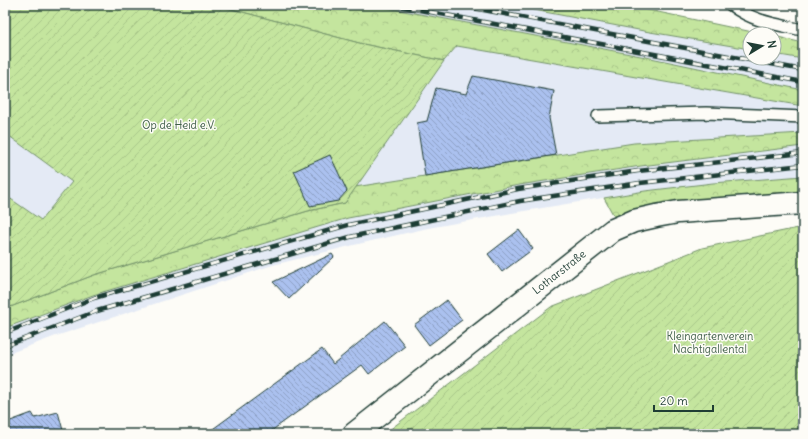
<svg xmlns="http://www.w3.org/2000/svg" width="808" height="439" font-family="Delius,sans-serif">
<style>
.built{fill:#e4eaf5}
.forest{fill:url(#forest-crowns);stroke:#729169}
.garden{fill:url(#garden-furrows);stroke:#729169}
.building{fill:url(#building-back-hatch);stroke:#1f3d34}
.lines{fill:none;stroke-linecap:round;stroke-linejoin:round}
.lane-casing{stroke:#1f3d34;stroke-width:14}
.street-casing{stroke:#1f3d34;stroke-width:25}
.lane{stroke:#fdfcf7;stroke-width:11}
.street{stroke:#fdfcf7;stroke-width:22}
.rail-casing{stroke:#1f3d34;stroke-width:4.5}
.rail{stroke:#fdfcf7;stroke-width:3;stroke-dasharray:9;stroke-linecap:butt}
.labels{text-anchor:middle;stroke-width:3;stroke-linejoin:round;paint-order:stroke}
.park-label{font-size:11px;fill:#405f49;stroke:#fdfcf7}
.street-label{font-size:11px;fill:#1f3d34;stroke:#fdfcf7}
</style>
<defs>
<pattern id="forest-crowns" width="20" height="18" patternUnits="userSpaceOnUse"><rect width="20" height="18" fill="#c4e59e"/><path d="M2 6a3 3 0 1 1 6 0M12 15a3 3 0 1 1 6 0" fill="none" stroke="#a8c589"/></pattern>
<pattern id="garden-furrows" width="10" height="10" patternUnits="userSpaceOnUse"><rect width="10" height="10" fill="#c4e59e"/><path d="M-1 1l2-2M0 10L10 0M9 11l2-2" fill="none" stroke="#a8c589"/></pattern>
<pattern id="building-back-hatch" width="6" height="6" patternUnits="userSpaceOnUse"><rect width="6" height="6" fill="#abc1ef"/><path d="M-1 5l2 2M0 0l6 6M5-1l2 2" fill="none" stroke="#8b9ec2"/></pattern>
</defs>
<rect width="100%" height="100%" fill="#fdfcf7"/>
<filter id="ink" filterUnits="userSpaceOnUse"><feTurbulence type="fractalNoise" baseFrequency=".025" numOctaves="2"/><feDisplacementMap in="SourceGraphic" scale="8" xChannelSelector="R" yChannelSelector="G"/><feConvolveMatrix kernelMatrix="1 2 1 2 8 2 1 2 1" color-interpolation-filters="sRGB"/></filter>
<g filter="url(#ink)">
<path class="built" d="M 372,5 L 508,5 L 644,31 L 750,49 L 750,58 L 774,58 L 774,54 L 803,59 L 803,90 L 646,57 Z
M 457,46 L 803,106 L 803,133 L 634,143 L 355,187 L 444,61 Z
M 5,133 L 73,182 L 41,220 L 5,195 Z
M 803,146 L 803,176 L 713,183 L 645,191 L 512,213 L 428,228 L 354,245 L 273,265 L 56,336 L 5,355 L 5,328 L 93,295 L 348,218 L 519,185 L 641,166 Z"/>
<path class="forest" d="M 216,5 L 372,5 L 646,57 L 803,90 L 803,106 L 457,46 L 444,61 L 363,44 Z
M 508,5 L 625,5 L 762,34 L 750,34 L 750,49 L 644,31 Z
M 774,36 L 803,43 L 803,59 L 774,54 Z
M 803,133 L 803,146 L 641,166 L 519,185 L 348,218 L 93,295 L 5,328 L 5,309 L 94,275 L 308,211 L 345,203 L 355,187 L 634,143 Z
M 803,176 L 803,195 L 616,220 L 604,198 L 645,191 L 713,183 Z"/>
<path class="garden" d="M 5,5 L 216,5 L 363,44 L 444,61 L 345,203 L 308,211 L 94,275 L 5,309 L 5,195 L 41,220 L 72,182 L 5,133 Z
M 803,227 L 803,434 L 384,434 L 551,307 L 702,248 Z"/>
<path class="building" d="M 473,76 L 554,91 L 549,118 L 556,155 L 425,176 L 417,123 L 427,121 L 436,88 L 466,94 Z
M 330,155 L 347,191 L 338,201 L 310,206 L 294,171 Z
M 519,230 L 533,249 L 502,272 L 488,254 Z
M 332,254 L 334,257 L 289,299 L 273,282 Z
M 447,300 L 462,320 L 429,345 L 414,325 Z
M 385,321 L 405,346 L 369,374 L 362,365 L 267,434 L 206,434 L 322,349 L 333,364 Z
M 58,412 L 64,434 L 5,434 L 5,423 L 32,413 L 35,418 Z"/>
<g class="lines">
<defs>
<path id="lane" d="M 731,5 C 754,22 775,24 803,30
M 598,116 L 706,113 L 803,117"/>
<path id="street" d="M 354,434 L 613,230 L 634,221 L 656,216 L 678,212 L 803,203"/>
</defs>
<use href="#lane" class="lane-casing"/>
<use href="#street" class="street-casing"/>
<use href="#lane" class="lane"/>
<use href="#street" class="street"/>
<defs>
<path id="rail" d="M 393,5 L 803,82
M 457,5 L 803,70
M 5,333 L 94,298 L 348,225 L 518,189 L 638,171 L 803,153
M 5,346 L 97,311 L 350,237 L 520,201 L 640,183 L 803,165"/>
</defs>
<use href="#rail" class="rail-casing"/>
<use href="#rail" class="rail"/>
</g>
</g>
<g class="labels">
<g class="park-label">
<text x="179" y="129">Op de Heid e.V.</text>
<text x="710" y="340">Kleingartenverein<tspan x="710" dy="13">Nachtigallental</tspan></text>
</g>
<g class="street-label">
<text transform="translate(559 272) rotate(-38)" y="4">Lotharstraße</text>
</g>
</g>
<rect width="808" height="439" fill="none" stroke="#fdfcf7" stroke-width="20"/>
<rect x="10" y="10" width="788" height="419" fill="none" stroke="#1f3d34" stroke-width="1.5" filter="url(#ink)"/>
<g transform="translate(762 46) rotate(80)"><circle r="19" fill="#fdfcf7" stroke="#a4b0a9"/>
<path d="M0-3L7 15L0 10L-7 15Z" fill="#1f3d34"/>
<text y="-6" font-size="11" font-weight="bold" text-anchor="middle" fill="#1f3d34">N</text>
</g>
<path d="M654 405v6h59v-6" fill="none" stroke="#1f3d34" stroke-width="2"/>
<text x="660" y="405" font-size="12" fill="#1f3d34" stroke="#fdfcf7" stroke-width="3" paint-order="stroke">20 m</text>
</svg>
